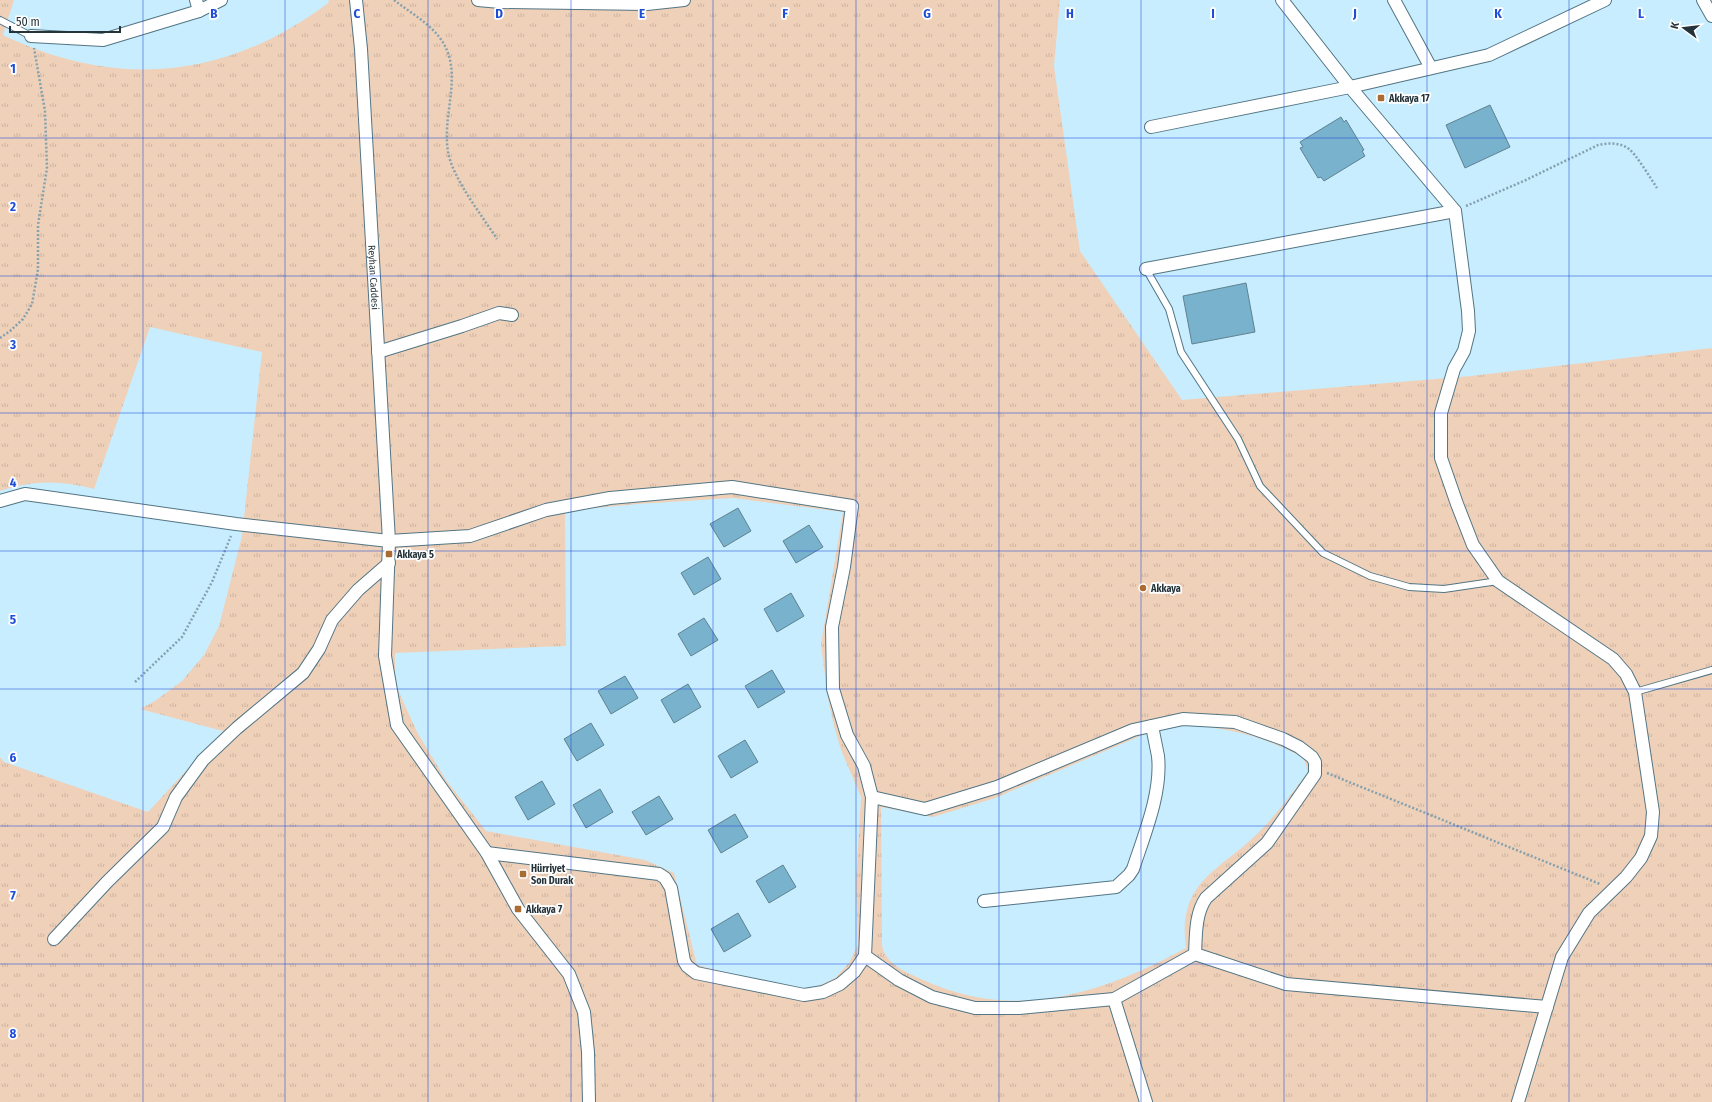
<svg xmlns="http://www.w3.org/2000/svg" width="1712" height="1102" font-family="'Fira Sans Condensed',sans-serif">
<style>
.grass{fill:url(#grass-tufts);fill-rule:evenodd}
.building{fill:#78b2cc;stroke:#608291}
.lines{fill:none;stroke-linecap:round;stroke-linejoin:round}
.lane-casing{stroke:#537584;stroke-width:8}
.street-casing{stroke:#537584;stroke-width:14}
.path{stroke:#85a1ae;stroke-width:2.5;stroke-dasharray:2 2;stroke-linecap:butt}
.lane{stroke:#fff;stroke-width:6}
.street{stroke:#fff;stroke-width:12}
.grid{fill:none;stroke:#1d4ed8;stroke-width:1;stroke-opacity:0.55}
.poi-dot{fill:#ab6c33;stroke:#fff;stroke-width:1.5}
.labels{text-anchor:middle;stroke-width:3.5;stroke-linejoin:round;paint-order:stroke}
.poi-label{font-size:10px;font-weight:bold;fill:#243239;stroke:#fff;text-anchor:start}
.street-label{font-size:10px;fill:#243239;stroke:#fff}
.grid-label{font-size:13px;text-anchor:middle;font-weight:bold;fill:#1d4ed8;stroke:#fff;stroke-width:3.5;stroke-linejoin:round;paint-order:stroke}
</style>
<defs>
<pattern id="grass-tufts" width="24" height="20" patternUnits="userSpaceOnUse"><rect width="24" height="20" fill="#efd1ba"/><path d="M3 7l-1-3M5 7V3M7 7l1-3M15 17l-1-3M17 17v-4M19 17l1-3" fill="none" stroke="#cdb4a1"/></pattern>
</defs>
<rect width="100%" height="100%" fill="#c8edfe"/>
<path class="grass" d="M 0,0 L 14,0 L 3,35 C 117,90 227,79 328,3 L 329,0 L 1060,0 L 1054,66 L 1080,251 L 1182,400 L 1471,376 L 1712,348 L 1712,1102 L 0,1102 L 0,757 L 4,762 L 148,812 L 223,731 L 140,709 L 155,701 L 182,681 L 204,655 L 219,626 L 242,536 L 262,352 L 150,327 L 94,489 C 62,480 32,480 0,491 ZM 733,498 L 843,512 L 821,644 L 828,699 L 834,726 L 841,750 L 861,797 L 856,883 L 858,945 L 849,963 L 835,978 L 816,987 L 798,991 L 697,965 L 674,873 L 645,860 L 486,831 L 446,780 L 417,732 L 397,688 L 395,676 L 395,653 L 566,646 L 565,511 L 637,504 ZM 1192,725 C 1225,728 1256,735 1286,749 C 1291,752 1298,754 1302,758 C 1306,762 1307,767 1307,773 C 1292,793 1277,814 1259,832 C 1219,872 1177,881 1186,948 C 1101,994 1014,1023 921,979 C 906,972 885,964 882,945 L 881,807 L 933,817 L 995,798 L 1145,734 L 1160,729 Z"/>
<path class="building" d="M 1490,105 L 1510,147 L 1465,168 L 1446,125 Z
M 1341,117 L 1344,122 L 1346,120 L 1364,150 L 1362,151 L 1365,156 L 1324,181 L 1321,177 L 1318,178 L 1300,148 L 1303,147 L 1300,142 Z
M 1246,283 L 1255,332 L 1192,344 L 1183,296 Z
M 738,508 L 751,531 L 724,547 L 710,524 Z
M 809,525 L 823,547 L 796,563 L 783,541 Z
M 708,557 L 721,579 L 694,595 L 681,573 Z
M 791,593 L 804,616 L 777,632 L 764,609 Z
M 704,618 L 718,640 L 691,656 L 678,634 Z
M 772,670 L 785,692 L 758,708 L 745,686 Z
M 625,676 L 638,698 L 611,714 L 598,691 Z
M 688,684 L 701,707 L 674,723 L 661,700 Z
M 591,723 L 604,745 L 577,761 L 564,739 Z
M 745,740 L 758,762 L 731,778 L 718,756 Z
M 542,781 L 555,804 L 528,820 L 515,797 Z
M 600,789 L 613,812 L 586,828 L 573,805 Z
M 659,796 L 673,819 L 646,835 L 632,812 Z
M 735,814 L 748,837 L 721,853 L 708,830 Z
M 783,865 L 796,887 L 769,903 L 756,881 Z
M 738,913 L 751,936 L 724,952 L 711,929 Z"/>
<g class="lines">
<defs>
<path id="lane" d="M 0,20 L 31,36
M 1146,269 L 1169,309 L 1181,352 L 1238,439 L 1260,486 L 1323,553 L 1370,576 L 1409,587 L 1444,589 L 1498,581
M 1635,692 L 1712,670"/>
<g id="street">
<path d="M 196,0 L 199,11 L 221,0"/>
<path id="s1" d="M 356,0 L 361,49 L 389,541 L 385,656 L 397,725 L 487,853 L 518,909 L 569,974 L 584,1012 L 588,1052 L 589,1102"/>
<path d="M 478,0 L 500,2 L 647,4 L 684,0"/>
<path d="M 1282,0 L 1350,87 L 1455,211 L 1468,311 L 1469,331 L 1464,351 L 1454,369 L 1441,413 L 1441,458 L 1457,504 L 1473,545 L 1498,581 L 1613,659 L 1626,674 L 1635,692 L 1653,812 L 1651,836 L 1641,858 L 1626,877 L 1589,913 L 1562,957 L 1518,1102"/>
<path d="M 1394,0 L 1431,68"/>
<path d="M 1703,0 L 1712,16"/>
<path d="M 31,36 L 103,40 L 199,11"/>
<path d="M 1151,127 L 1350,87 L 1489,55 L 1605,0"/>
<path d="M 1146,269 L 1455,211"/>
<path d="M 378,352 L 462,326 L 499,313 L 512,315"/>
<path d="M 0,501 L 25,494 L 236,524 L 389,541 L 470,536 L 546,510 L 610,498 L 732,487 L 852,506 L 844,567 L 832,627 L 833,689 L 847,735 L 864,766 L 872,797 L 865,956 L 854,972 L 840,984 L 823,992 L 804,995 L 696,973 L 687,966 L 684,961 L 671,888 L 665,878 L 659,874 L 487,853"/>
<path d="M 872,797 L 925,809 L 997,787 L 1133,730 L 1183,719 L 1235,722 L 1283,739 L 1299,747 L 1312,757 L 1315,762 L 1315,774 L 1267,843 L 1206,898 C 1195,914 1196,935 1195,954"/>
<path d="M 984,901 L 1116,887 L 1129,875 L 1133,869 C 1144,835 1162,793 1158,756 C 1156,746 1154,736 1152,726"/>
<path d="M 54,939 L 107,882 L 163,827 L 176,797 L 203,760 L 237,728 L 303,673 L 319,649 L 332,620 L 358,590 L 389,563"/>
<path d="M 865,956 L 899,980 L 932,997 L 975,1008 L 1019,1008 L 1114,999 L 1195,954 L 1286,984 L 1547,1007"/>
<path d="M 1114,999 L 1146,1102"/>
</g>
</defs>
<use href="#lane" class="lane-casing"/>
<use href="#street" class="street-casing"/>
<path class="path" d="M 394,0 C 407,10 422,19 433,30 C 469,66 441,108 448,152 C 453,179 481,214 497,239
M 1466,206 L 1526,180 L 1598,145 C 1608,143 1620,142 1629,149 C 1636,154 1651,179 1657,188
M 0,338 L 10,331 L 23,319 L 32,304 L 38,269 L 38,225 L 47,168 L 45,111 L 34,48
M 135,682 L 182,637 L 212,582 L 231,536
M 1327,773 L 1600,884"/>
<use href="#lane" class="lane"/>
<use href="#street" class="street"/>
</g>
<path class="grid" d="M 143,0 L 143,1102M 285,0 L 285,1102M 428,0 L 428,1102M 571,0 L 571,1102M 713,0 L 713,1102M 856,0 L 856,1102M 999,0 L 999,1102M 1141,0 L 1141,1102M 1284,0 L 1284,1102M 1427,0 L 1427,1102M 1569,0 L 1569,1102M 0,138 L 1712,138M 0,276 L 1712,276M 0,413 L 1712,413M 0,551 L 1712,551M 0,689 L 1712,689M 0,826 L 1712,826M 0,964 L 1712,964"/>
<g class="poi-dot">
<rect x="1377" y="94" width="8" height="8" rx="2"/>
<rect x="385" y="550" width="8" height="8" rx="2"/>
<circle cx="1143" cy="588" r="4"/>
<rect x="519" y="870" width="8" height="8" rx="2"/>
<rect x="514" y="905" width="8" height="8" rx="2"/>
</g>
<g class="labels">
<g class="poi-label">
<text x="1389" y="102">Akkaya 17</text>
<text x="397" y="558">Akkaya 5</text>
<text x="1151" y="592">Akkaya</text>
<text x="531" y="872">Hürriyet<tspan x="531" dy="12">Son Durak</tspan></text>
<text x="526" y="913">Akkaya 7</text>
</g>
<g class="street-label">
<text dy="4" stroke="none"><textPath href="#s1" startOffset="278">Reyhan Caddesi</textPath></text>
</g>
</g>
<g class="grid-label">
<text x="214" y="18">B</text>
<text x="357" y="18">C</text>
<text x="499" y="18">D</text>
<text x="642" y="18">E</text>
<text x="785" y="18">F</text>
<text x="927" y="18">G</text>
<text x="1070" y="18">H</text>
<text x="1213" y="18">I</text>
<text x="1355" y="18">J</text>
<text x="1498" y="18">K</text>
<text x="1641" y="18">L</text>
<text x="13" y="73">1</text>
<text x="13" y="211">2</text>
<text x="13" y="349">3</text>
<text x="13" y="487">4</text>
<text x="13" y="624">5</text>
<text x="13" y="762">6</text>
<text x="13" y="900">7</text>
<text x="13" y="1038">8</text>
</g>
<g transform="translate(1684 28) rotate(285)" stroke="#ffffff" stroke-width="3" paint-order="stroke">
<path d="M0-3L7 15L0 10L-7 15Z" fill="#243239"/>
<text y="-6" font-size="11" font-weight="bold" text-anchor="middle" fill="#243239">K</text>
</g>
<path d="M10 26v6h110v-6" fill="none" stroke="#243239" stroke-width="2"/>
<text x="16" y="26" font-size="12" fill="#243239" stroke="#ffffff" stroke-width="3" paint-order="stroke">50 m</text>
</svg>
